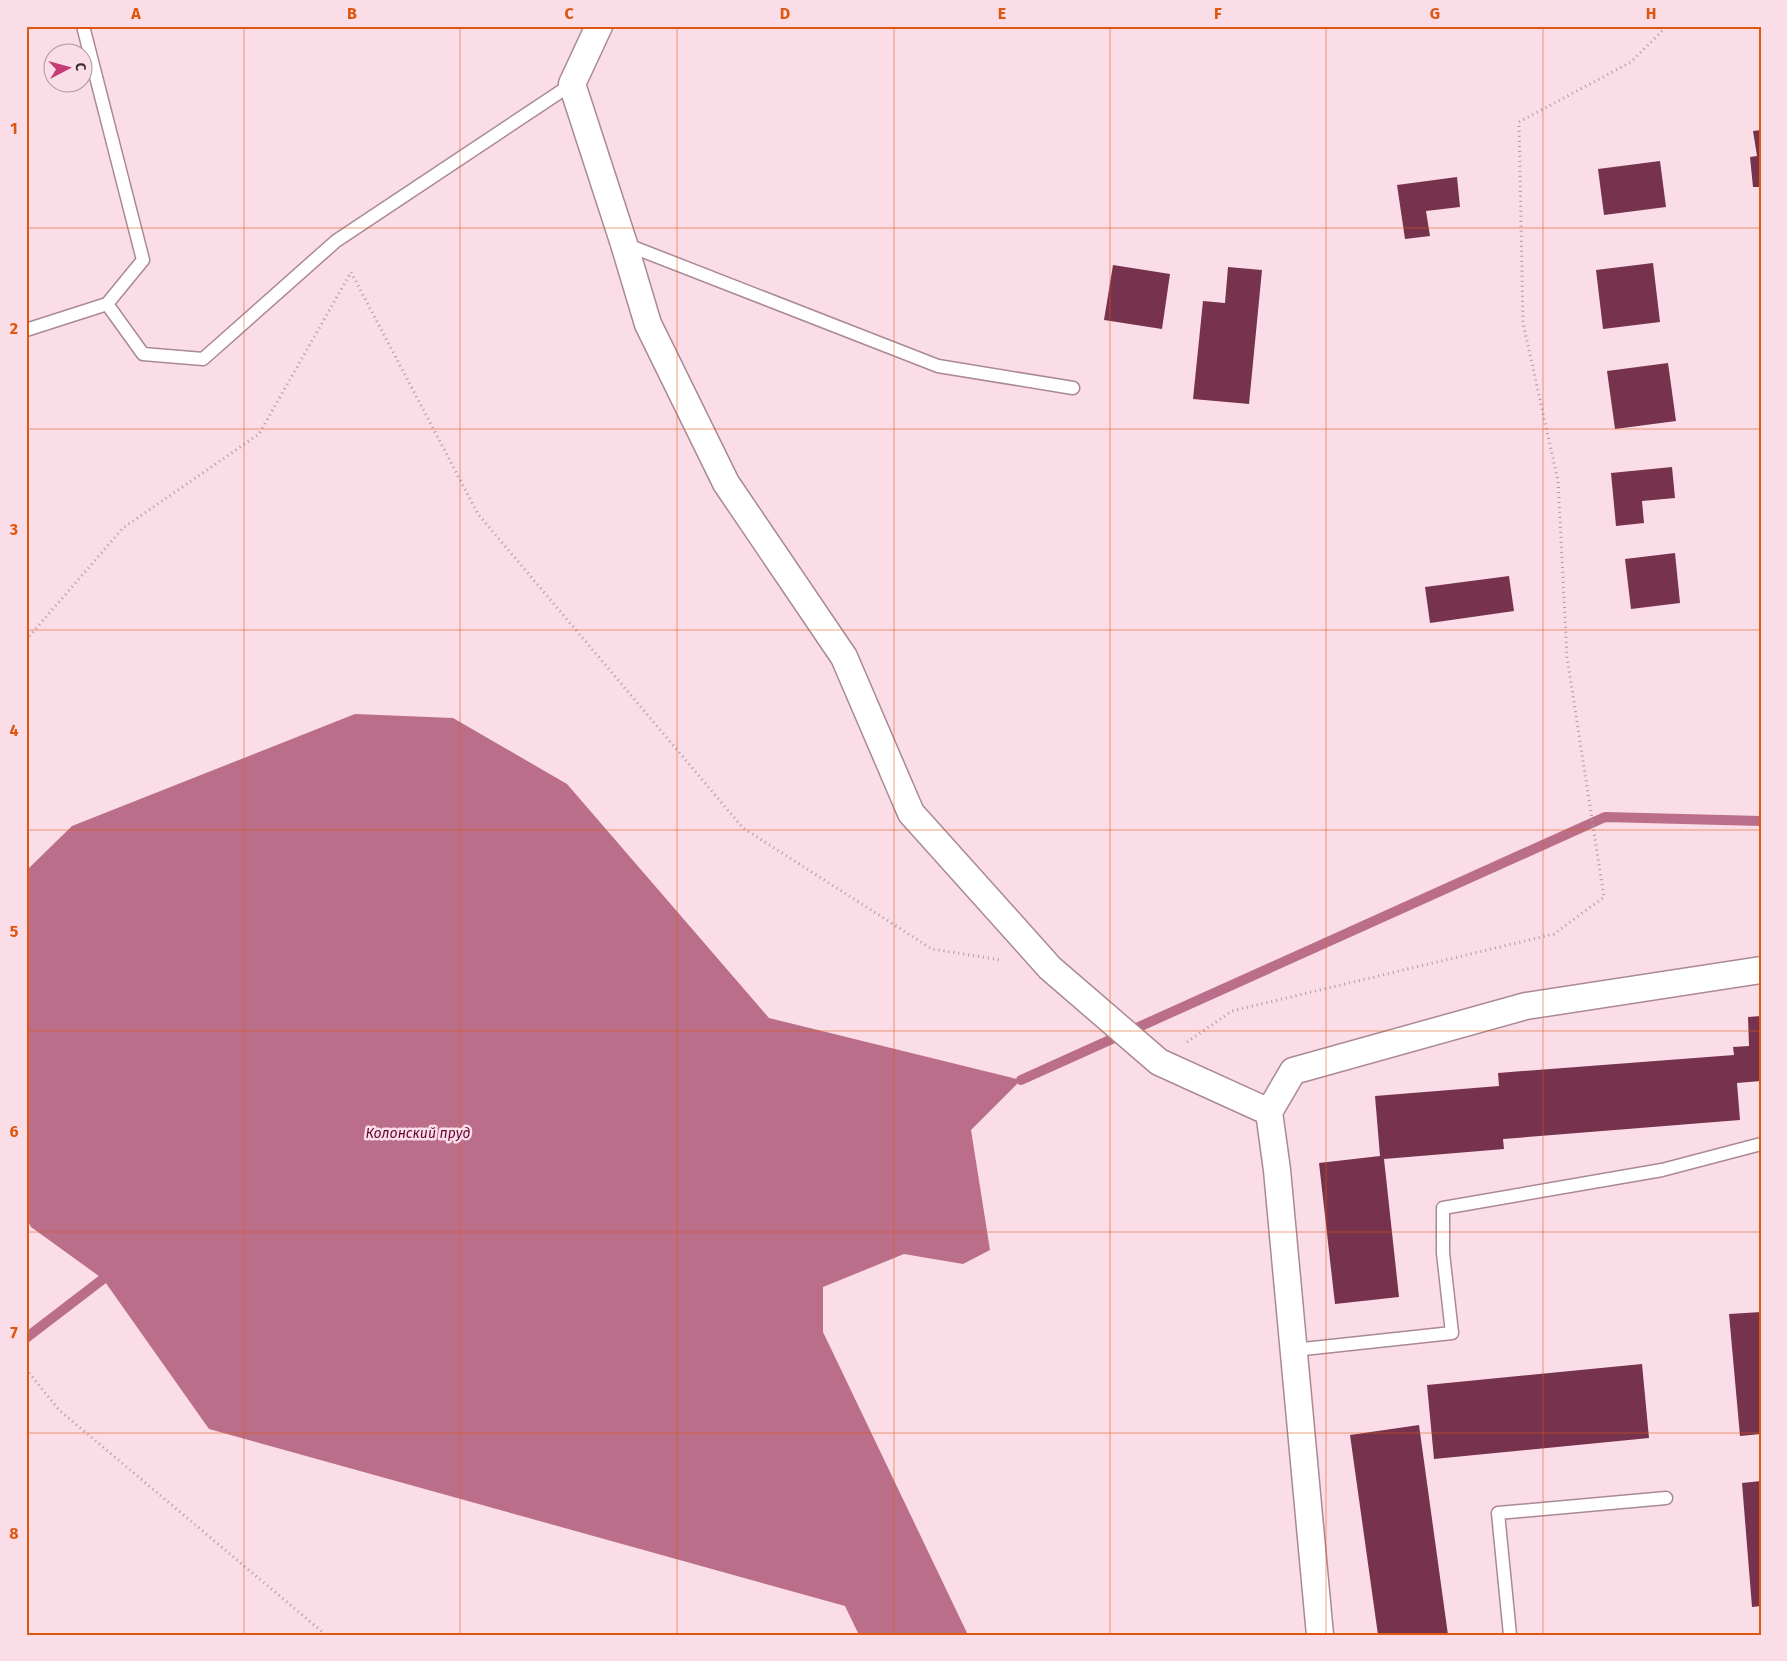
<svg xmlns="http://www.w3.org/2000/svg" width="1787" height="1661" font-family="'Fira Sans',sans-serif">
<style>
.water{fill:#ba6e8a}
.lines{fill:none;stroke-linecap:round;stroke-linejoin:round}
.stream{stroke:#ba6e8a;stroke-width:10}
.building{fill:#77324e}
.lane-casing{stroke:#ab8994;stroke-width:15}
.street-casing{stroke:#ab8994;stroke-width:29}
.path{stroke:#b099a0;stroke-width:3;stroke-dasharray:1 4;stroke-linecap:butt}
.lane{stroke:#fff;stroke-width:12}
.street{stroke:#fff;stroke-width:26}
.grid{fill:none;stroke:#df570e;stroke-width:1;stroke-opacity:0.55}
.labels{text-anchor:middle;stroke-width:5;stroke-linejoin:round;paint-order:stroke}
.water-label{font-size:14px;font-style:italic;fill:#660638;stroke:#fadde6}
.neatline{fill:none;stroke:#df570e;stroke-width:2}
.grid-label{font-size:16px;text-anchor:middle;font-weight:bold;fill:#df570e}
</style>
<rect width="100%" height="100%" fill="#fadde6"/>
<path class="water" d="M 355,714 L 453,718 L 567,784 L 769,1018 L 1021,1080 L 971,1130 L 990,1250 L 963,1264 L 904,1254 L 823,1287 L 823,1332 L 968,1635 L 859,1635 L 845,1606 L 209,1429 L 103,1279 L 31,1227 L 26,1218 L 26,871 L 72,826 Z"/>
<g class="lines">
<path class="stream" d="M 1021,1080 L 1605,817 L 1761,821
M 26,1338 L 103,1279"/>
</g>
<path class="building" d="M 1761,130 L 1761,187 L 1753,187 L 1750,157 L 1757,156 L 1753,131 Z
M 1660,161 L 1666,207 L 1604,215 L 1598,169 Z
M 1457,177 L 1460,207 L 1426,211 L 1430,236 L 1405,239 L 1397,185 Z
M 1653,263 L 1660,322 L 1603,329 L 1596,270 Z
M 1113,265 L 1170,274 L 1162,329 L 1104,320 Z
M 1228,267 L 1262,270 L 1249,404 L 1193,399 L 1203,301 L 1225,303 Z
M 1668,363 L 1676,421 L 1615,429 L 1607,371 Z
M 1672,467 L 1675,498 L 1642,501 L 1644,523 L 1616,526 L 1611,473 Z
M 1675,553 L 1680,603 L 1631,609 L 1625,559 Z
M 1509,576 L 1514,611 L 1430,623 L 1425,587 Z
M 1761,1016 L 1761,1081 L 1737,1083 L 1740,1120 L 1503,1139 L 1504,1149 L 1384,1159 L 1399,1297 L 1335,1304 L 1319,1163 L 1380,1156 L 1375,1096 L 1499,1086 L 1498,1073 L 1734,1055 L 1733,1047 L 1749,1046 L 1748,1017 Z
M 1761,1312 L 1761,1434 L 1740,1436 L 1729,1314 Z
M 1642,1364 L 1649,1438 L 1434,1459 L 1427,1385 Z
M 1419,1425 L 1448,1635 L 1378,1635 L 1350,1435 Z
M 1761,1481 L 1761,1606 L 1752,1607 L 1742,1483 Z"/>
<g class="lines">
<defs>
<path id="lane" d="M 625,244 L 938,366 L 1073,388
M 107,304 L 143,354 L 203,359 L 336,241 L 572,84
M 26,330 L 107,304 L 143,260 L 83,26
M 1294,1350 L 1452,1333 L 1443,1253 L 1443,1208 L 1662,1170 L 1761,1144
M 1510,1635 L 1498,1513 L 1666,1498"/>
<path id="street" d="M 599,26 L 572,84 L 624,244 L 648,324 L 726,483 L 844,657 L 911,813 L 1050,968 L 1159,1062 L 1269,1112
M 1320,1635 L 1277,1170 L 1269,1112 L 1293,1071 L 1526,1006 L 1761,970"/>
</defs>
<use href="#lane" class="lane-casing"/>
<use href="#street" class="street-casing"/>
<path class="path" d="M 26,640 L 123,528 L 259,434 L 351,272 L 478,514 L 743,828 L 932,949 L 1001,960
M 1187,1042 L 1232,1011 L 1554,934 L 1604,897 L 1567,657 L 1558,481 L 1523,323 L 1519,122 L 1631,62 L 1667,26
M 26,1369 L 59,1410 L 326,1635"/>
<use href="#lane" class="lane"/>
<use href="#street" class="street"/>
</g>
<path class="grid" d="M 244,26 L 244,1635M 460,26 L 460,1635M 677,26 L 677,1635M 894,26 L 894,1635M 1110,26 L 1110,1635M 1326,26 L 1326,1635M 1543,26 L 1543,1635M 26,228 L 1761,228M 26,429 L 1761,429M 26,630 L 1761,630M 26,830 L 1761,830M 26,1031 L 1761,1031M 26,1232 L 1761,1232M 26,1433 L 1761,1433"/>
<g class="labels">
<g class="water-label">
<text x="418" y="1138">Колонский пруд</text>
</g>
</g>
<rect width="1787" height="1661" fill="none" stroke="#fadde6" stroke-width="55"/>
<g transform="translate(68 68) rotate(84)"><circle r="24" fill="#fadde6" stroke="#ae979e"/>
<path d="M0-4L9 19L0 12L-9 19Z" fill="#c43b78"/>
<text y="-8" font-size="14" font-weight="bold" text-anchor="middle" fill="#3c2e32">С</text>
</g>
<rect x="28" y="28" width="1732" height="1606" class="neatline"/>
<g class="grid-label">
<text x="136" y="19">A</text>
<text x="352" y="19">B</text>
<text x="569" y="19">C</text>
<text x="785" y="19">D</text>
<text x="1002" y="19">E</text>
<text x="1218" y="19">F</text>
<text x="1435" y="19">G</text>
<text x="1651" y="19">H</text>
<text x="14" y="134">1</text>
<text x="14" y="334">2</text>
<text x="14" y="535">3</text>
<text x="14" y="736">4</text>
<text x="14" y="937">5</text>
<text x="14" y="1137">6</text>
<text x="14" y="1338">7</text>
<text x="14" y="1539">8</text>
</g>
</svg>
